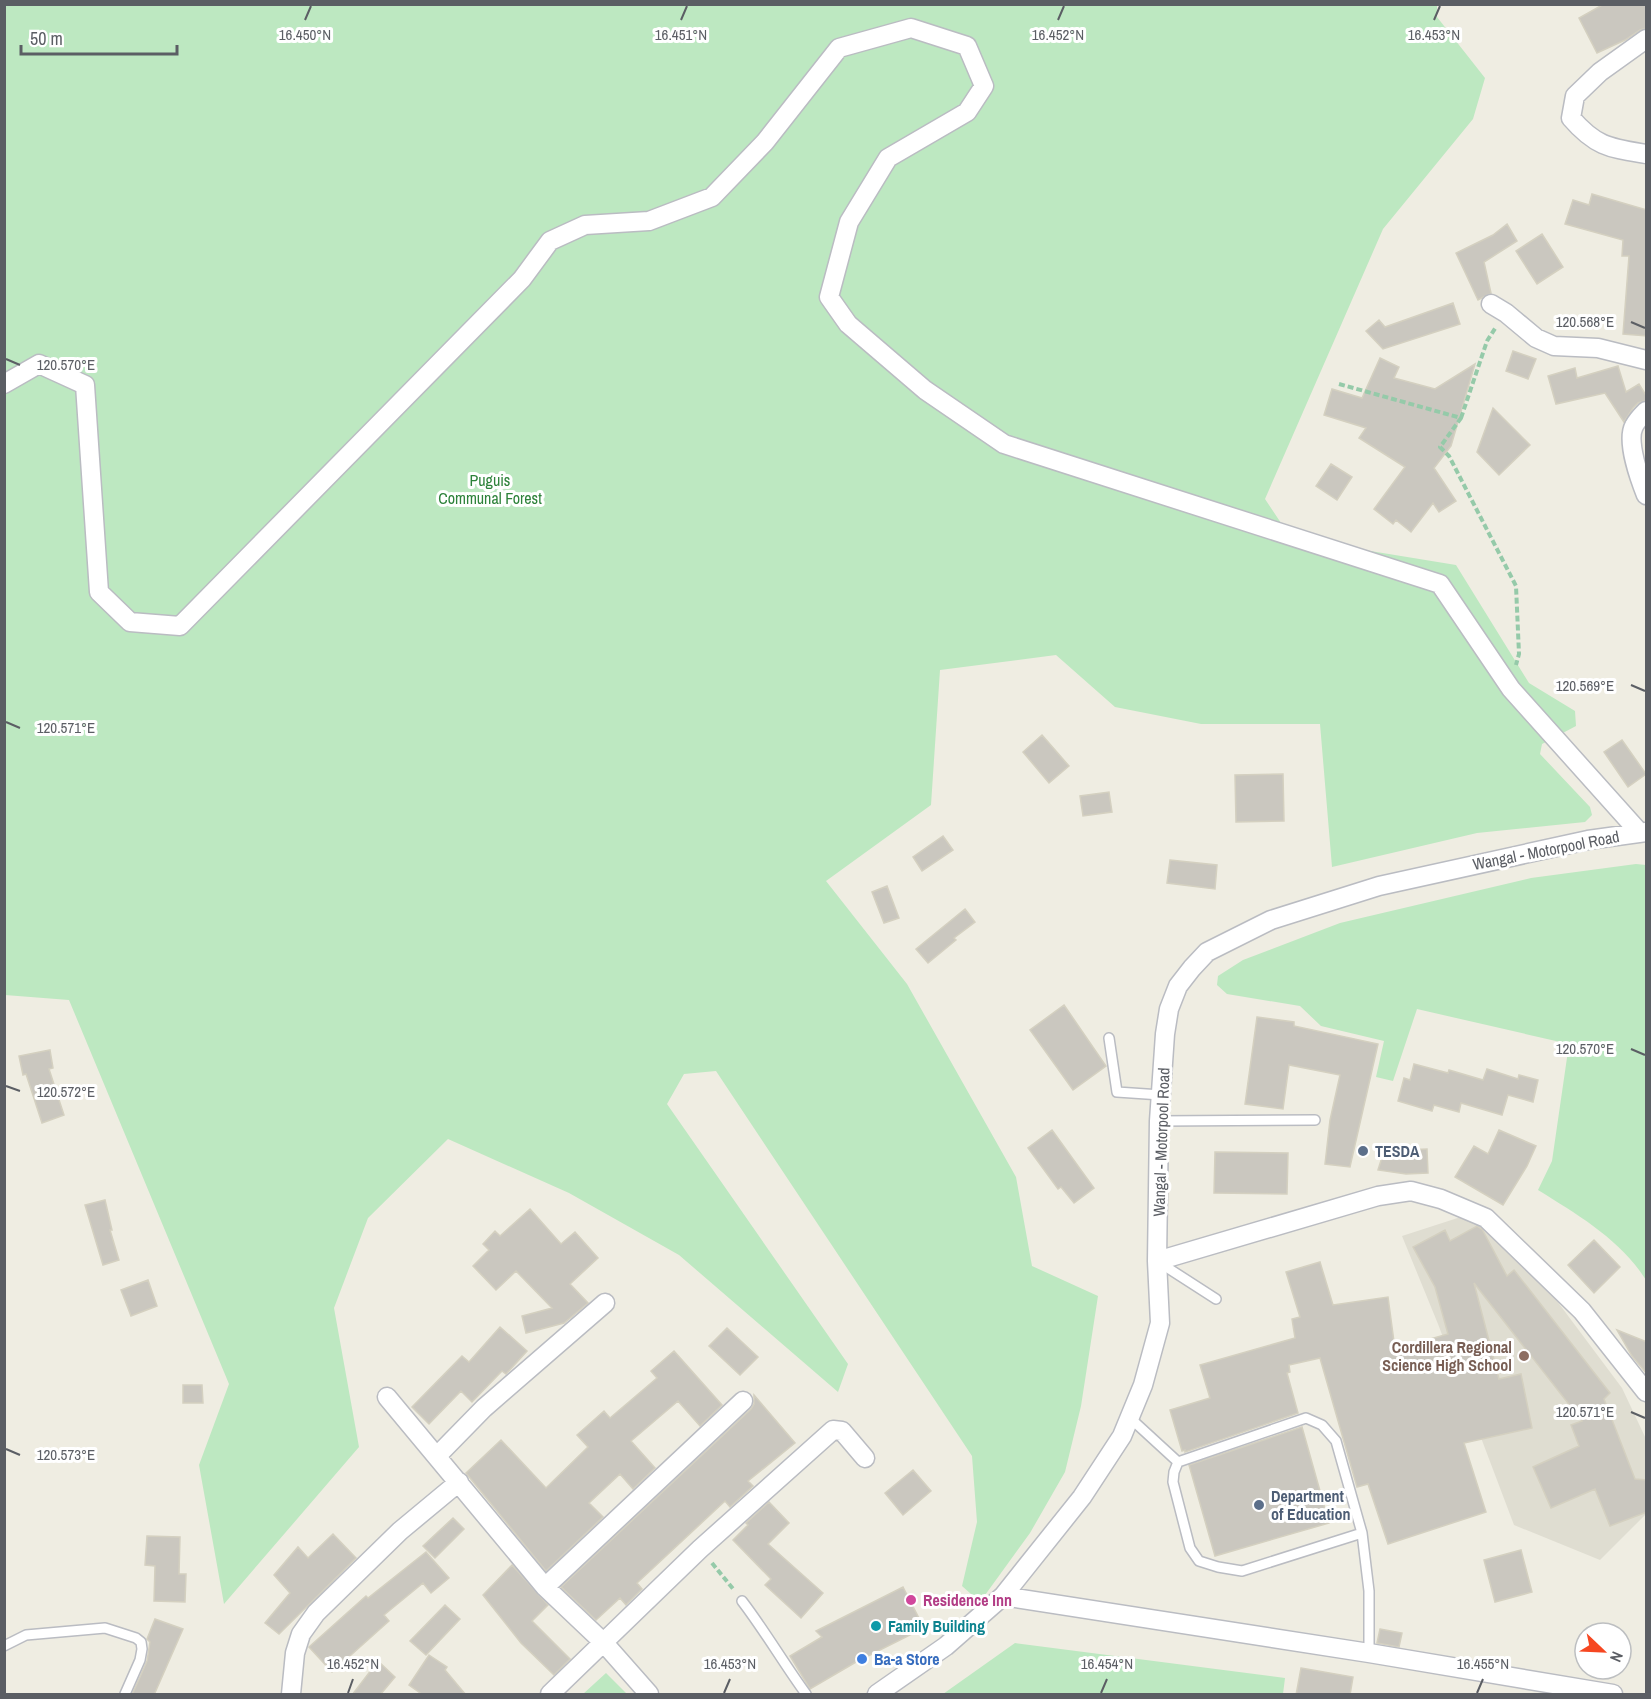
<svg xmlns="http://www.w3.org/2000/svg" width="1651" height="1699" font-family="'Archivo Narrow',sans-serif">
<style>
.education{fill:#dfddd1}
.green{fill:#bde8c1}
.building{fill:#cac7bf;stroke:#d4d0c0;stroke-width:1.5}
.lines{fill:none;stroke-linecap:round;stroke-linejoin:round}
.lane-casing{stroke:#babcc2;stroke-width:12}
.street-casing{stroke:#babcc2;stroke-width:21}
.path{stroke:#95caa9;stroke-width:4;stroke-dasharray:6 3;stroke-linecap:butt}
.lane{stroke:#fff;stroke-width:9}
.street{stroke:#fff;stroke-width:18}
.ticks{fill:none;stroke:#5b5e64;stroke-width:2}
.service-dot{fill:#5c6f8a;stroke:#fff;stroke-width:2}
.education-dot{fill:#8d6e63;stroke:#fff;stroke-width:2}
.hotel-dot{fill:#d1479c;stroke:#fff;stroke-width:2}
.culture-dot{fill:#0f9aa8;stroke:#fff;stroke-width:2}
.shop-dot{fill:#3f7fe0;stroke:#fff;stroke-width:2}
.labels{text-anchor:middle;stroke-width:6;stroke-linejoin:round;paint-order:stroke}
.park-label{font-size:16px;fill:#2d823a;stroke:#fff}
.street-label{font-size:16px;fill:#5b5e64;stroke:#fff}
.service-label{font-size:16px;font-weight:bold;fill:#4e5e75;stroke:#fff;text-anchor:start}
.education-label{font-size:16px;font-weight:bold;fill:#785e54;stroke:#fff;text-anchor:end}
.hotel-label{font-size:16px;font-weight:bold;fill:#b23c85;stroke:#fff;text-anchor:start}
.culture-label{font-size:16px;font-weight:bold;fill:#0d838f;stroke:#fff;text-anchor:start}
.shop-label{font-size:16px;font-weight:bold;fill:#366cbe;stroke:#fff;text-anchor:start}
.ticks-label{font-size:15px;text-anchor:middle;fill:#5b5e64;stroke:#fff;stroke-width:6;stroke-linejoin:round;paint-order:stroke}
</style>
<rect width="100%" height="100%" fill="#efede2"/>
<path class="education" d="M 1470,1214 L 1542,1281 L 1622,1388 L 1646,1439 L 1646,1514 L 1600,1560 L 1514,1525 L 1438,1324 L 1402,1236 Z"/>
<path class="green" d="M 4,5 L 1437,5 L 1437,17 L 1485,78 L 1473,119 L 1383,229 L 1265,499 L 1291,538 L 1456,565 L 1529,683 L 1575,711 L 1576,726 L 1542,744 L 1540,754 L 1590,807 L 1592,815 L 1585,822 L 1477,833 L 1332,867 L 1320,724 L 1201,724 L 1115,707 L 1056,655 L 940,670 L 931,805 L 826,881 L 907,984 L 1016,1177 L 1032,1266 L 1098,1296 L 1081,1406 L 1065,1472 L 1030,1533 L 980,1602 L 962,1586 L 977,1522 L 972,1456 L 716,1071 L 684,1074 L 667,1104 L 848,1364 L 838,1392 L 679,1255 L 569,1193 L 448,1139 L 368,1218 L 334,1308 L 359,1447 L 224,1604 L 199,1465 L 229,1384 L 69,1000 L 5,995 Z
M 1636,864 L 1646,865 L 1646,1280 C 1620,1239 1578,1215 1538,1190 L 1552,1161 L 1569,1044 L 1417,1009 L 1393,1081 L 1376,1077 L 1384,1041 L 1321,1026 L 1300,1006 L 1227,994 L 1217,985 L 1218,976 L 1243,960 L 1340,923 L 1531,878 Z
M 1015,1643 L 1285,1678 L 1283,1694 L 943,1694 Z
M 606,1673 L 627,1694 L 583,1694 Z"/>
<path class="building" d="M 1604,4 L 1647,4 L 1647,28 L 1640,30 L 1625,40 L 1597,53 L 1579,18 Z
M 1592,194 L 1647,210 L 1647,336 L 1623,334 L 1629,256 L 1622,256 L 1623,240 L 1565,224 L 1573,200 L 1589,205 Z
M 1507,224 L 1517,241 L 1484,262 L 1491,293 L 1478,300 L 1456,253 L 1493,235 Z
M 1542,234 L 1563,267 L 1537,284 L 1516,251 Z
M 1453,303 L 1460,324 L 1383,349 L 1366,331 L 1379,320 L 1385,327 Z
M 1513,351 L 1536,359 L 1528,379 L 1506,371 Z
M 1380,358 L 1399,367 L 1394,378 L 1435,389 L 1475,364 L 1451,446 L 1434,468 L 1456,501 L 1439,512 L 1433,503 L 1411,532 L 1396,520 L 1393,524 L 1374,509 L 1405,467 L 1359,438 L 1366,428 L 1324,415 L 1332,389 L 1362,398 Z
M 1618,366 L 1626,392 L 1639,384 L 1647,397 L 1647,400 L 1638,403 L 1633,408 L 1624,422 L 1605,393 L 1556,404 L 1548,376 L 1575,368 L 1577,378 Z
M 1493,408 L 1530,445 L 1499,475 L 1477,452 Z
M 1331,464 L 1352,477 L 1337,500 L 1316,486 Z
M 1042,735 L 1069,766 L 1049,783 L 1023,752 Z
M 1622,740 L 1646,774 L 1628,787 L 1604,752 Z
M 1283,774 L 1284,821 L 1236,822 L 1235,775 Z
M 1109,792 L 1112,812 L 1083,816 L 1080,796 Z
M 943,836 L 953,850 L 922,871 L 913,857 Z
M 1170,860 L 1217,865 L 1215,889 L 1167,883 Z
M 887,886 L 899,918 L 884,923 L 872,892 Z
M 965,909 L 975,922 L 954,938 L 956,940 L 928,963 L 916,949 Z
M 1064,1005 L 1106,1066 L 1073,1090 L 1030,1030 Z
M 1257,1017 L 1294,1022 L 1294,1026 L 1378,1044 L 1350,1167 L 1325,1164 L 1330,1120 L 1340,1075 L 1289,1065 L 1283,1109 L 1245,1104 Z
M 50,1050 L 53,1068 L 49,1069 L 64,1115 L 42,1123 L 26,1074 L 23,1075 L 19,1056 Z
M 1414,1064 L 1448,1073 L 1449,1070 L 1483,1080 L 1487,1069 L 1518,1079 L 1519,1075 L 1538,1080 L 1533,1102 L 1508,1095 L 1502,1115 L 1461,1103 L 1459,1112 L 1434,1105 L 1432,1111 L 1398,1101 L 1404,1078 L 1410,1080 Z
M 1052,1130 L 1094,1188 L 1074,1203 L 1061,1187 L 1058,1189 L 1028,1148 Z
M 1499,1130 L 1536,1146 L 1527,1166 L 1503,1205 L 1455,1177 L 1474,1146 L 1488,1154 Z
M 1427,1149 L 1428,1173 L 1406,1174 L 1378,1170 L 1384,1151 Z
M 1215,1152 L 1288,1153 L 1287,1194 L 1214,1193 Z
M 105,1200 L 112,1230 L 110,1230 L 119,1260 L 103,1265 L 85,1205 Z
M 530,1209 L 561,1244 L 575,1232 L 598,1258 L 570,1284 L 588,1303 L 564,1323 L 526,1333 L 522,1316 L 552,1308 L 516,1271 L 496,1290 L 473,1266 L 489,1250 L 483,1244 L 495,1231 L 500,1236 Z
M 1477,1226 L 1482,1229 L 1507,1276 L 1514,1270 L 1610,1393 L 1604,1399 L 1635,1479 L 1647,1480 L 1647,1512 L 1610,1526 L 1595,1489 L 1551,1508 L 1533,1467 L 1579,1446 L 1571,1425 L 1582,1421 L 1474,1283 L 1499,1379 L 1521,1374 L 1532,1428 L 1464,1443 L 1486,1512 L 1388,1544 L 1368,1484 L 1357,1487 L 1320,1358 L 1289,1365 L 1290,1372 L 1287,1373 L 1298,1413 L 1185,1452 L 1185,1450 L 1182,1451 L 1170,1410 L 1210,1398 L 1200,1365 L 1295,1338 L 1292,1319 L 1300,1317 L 1286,1272 L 1320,1262 L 1333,1305 L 1388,1297 L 1395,1349 L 1448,1334 L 1435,1287 L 1413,1247 L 1445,1230 L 1450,1241 Z
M 1594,1240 L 1620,1267 L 1594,1293 L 1568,1265 Z
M 148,1280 L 157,1306 L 131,1316 L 121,1290 Z
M 500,1327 L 527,1351 L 506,1374 L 502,1371 L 472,1402 L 461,1391 L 429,1424 L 412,1407 L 462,1356 L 469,1362 Z
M 727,1328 L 758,1357 L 740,1375 L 709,1346 Z
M 1617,1330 L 1647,1342 L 1647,1374 L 1632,1356 Z
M 674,1351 L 722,1405 L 700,1426 L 678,1401 L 631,1441 L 655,1468 L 633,1489 L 620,1474 L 589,1503 L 603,1517 L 546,1571 L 466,1473 L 501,1440 L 546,1488 L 588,1447 L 577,1435 L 604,1411 L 610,1418 L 657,1378 L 651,1371 Z
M 183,1385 L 202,1385 L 203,1403 L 183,1403 Z
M 754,1395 L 795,1443 L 748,1481 L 753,1486 L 730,1507 L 725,1501 L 637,1583 L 642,1589 L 626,1605 L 620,1598 L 596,1620 L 561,1587 L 751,1409 L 754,1404 Z
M 1302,1427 L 1329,1523 L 1215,1556 L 1189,1465 Z
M 913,1470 L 931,1491 L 903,1515 L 885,1493 Z
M 769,1502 L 789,1523 L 768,1544 L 823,1593 L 801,1618 L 765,1585 L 771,1579 L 733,1540 L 748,1525 L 746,1523 Z
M 453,1518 L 464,1529 L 435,1558 L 423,1546 Z
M 333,1534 L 356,1558 L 279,1634 L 265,1623 L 290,1593 L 274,1575 L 298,1547 L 308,1558 Z
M 147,1536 L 180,1537 L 179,1574 L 186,1574 L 185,1602 L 154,1601 L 155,1566 L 145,1565 Z
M 1521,1550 L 1532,1592 L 1495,1602 L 1484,1560 Z
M 426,1552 L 449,1578 L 431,1593 L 423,1583 L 384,1615 L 389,1621 L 332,1672 L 309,1647 L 366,1596 L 368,1598 Z
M 512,1565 L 548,1605 L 532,1621 L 570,1659 L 554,1675 L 521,1643 L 483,1595 Z
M 903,1587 L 924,1628 L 856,1662 L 810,1689 L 790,1656 L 822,1637 L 816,1631 Z
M 445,1605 L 460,1619 L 426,1655 L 410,1641 Z
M 155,1619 L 183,1629 L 154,1695 L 132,1695 L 147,1661 L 150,1642 L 147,1639 Z
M 1380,1629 L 1402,1633 L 1399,1647 L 1377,1643 Z
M 429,1655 L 447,1667 L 445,1670 L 466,1695 L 423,1695 L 409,1685 Z
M 378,1661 L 395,1677 L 380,1695 L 352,1695 Z
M 1301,1668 L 1353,1677 L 1350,1695 L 1296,1695 Z"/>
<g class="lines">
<defs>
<path id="lane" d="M 1109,1038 L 1117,1092 L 1161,1095
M 1159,1121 L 1315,1120
M 1157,1261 L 1216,1299
M 1129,1417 L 1178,1462
M 1362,1533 L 1242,1571 L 1218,1567 L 1199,1561 L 1190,1548 L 1173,1482 L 1174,1472 L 1178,1462 L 1306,1418 L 1322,1425 L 1336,1441 L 1362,1533 L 1369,1591 L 1369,1653
M 742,1601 C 765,1631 784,1664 806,1694
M 4,1646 L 26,1635 L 105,1628 L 136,1638 L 141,1642 L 142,1649 L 140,1660 L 125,1694"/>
<path id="street" d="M 1646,39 L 1600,72 L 1575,96 L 1571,118 C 1596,147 1610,148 1646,154
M 1491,304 L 1506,313 L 1536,338 L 1554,346 L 1598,348 L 1646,360
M 4,384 L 39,364 L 85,385 L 99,592 L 130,622 L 180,626 L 522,279 L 550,241 L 585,225 L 649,221 L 712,197 L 765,142 L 839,48 L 911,28 L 967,46 L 984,86 L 967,112 L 888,158 L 849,222 L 829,297 L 848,324 L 925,390 L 1004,444 L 1440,584 L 1511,689 L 1640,833
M 1646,411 C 1642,415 1637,420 1634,426 C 1626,441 1640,480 1646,495
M 1157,1261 L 1378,1196 L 1411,1191 L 1441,1199 L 1486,1218 L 1582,1311 L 1646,1392
M 387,1397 L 545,1587 L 604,1643 L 649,1694
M 437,1456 L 484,1408 L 605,1303
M 545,1587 L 743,1401
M 1003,1596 L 1369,1653 L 1613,1694
M 291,1694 L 295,1653 L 301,1634 L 316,1613 L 400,1531 L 459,1482
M 550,1694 L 700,1549 L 833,1430 L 842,1431 L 865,1458
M 877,1694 L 946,1646 L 1003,1596 L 1082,1497 L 1122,1436 L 1143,1385 L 1160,1323 L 1157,1261 L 1159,1121 L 1165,1034 L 1169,1009 L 1178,986 L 1192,968 L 1207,952 L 1271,920 L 1379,886 L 1588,840 L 1646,832"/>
</defs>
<use href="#lane" class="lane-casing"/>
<use href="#street" class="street-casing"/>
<path class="path" d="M 1339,384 L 1461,418 L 1440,447 L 1449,456 L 1516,586 L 1519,654 L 1516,665
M 1461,418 L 1487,341 L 1496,327
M 712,1563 L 734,1590"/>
<use href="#lane" class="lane"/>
<use href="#street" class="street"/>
</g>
<path class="ticks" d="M 305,20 L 311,6M 681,20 L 687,6M 1058,20 L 1064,6M 1434,20 L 1440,6M 1631,322 L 1645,328M 6,359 L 20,365M 1631,685 L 1645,691M 6,722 L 20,728M 1631,1049 L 1645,1055M 6,1086 L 20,1091M 1631,1412 L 1645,1418M 6,1449 L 20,1455M 348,1693 L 353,1679M 724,1693 L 730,1679M 1101,1693 L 1107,1679M 1477,1693 L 1483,1679"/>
<g class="service-dot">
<circle cx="1363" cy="1151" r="6"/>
<circle cx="1259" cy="1505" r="6"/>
</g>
<circle class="education-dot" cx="1524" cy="1356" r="6"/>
<circle class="hotel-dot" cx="911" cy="1600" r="6"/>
<circle class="culture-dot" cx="876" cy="1626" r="6"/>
<circle class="shop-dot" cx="862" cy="1659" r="6"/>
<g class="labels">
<g class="park-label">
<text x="490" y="486">Puguis<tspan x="490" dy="18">Communal Forest</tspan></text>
</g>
<g class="street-label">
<text transform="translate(1546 850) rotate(-11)" y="6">Wangal - Motorpool Road</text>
<text transform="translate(1161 1142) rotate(-88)" y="6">Wangal - Motorpool Road</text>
</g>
<g class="service-label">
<text x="1375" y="1157">TESDA</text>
<text x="1271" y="1502">Department<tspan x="1271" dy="18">of Education</tspan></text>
</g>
<g class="education-label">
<text x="1512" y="1353">Cordillera Regional<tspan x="1512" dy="18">Science High School</tspan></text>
</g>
<g class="hotel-label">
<text x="923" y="1606">Residence Inn</text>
</g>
<g class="culture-label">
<text x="888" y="1632">Family Building</text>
</g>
<g class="shop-label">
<text x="874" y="1665">Ba-a Store</text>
</g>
</g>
<g class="ticks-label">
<text x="305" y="40">16.450°N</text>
<text x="681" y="40">16.451°N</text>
<text x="1058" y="40">16.452°N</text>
<text x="1434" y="40">16.453°N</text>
<text x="1585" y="327">120.568°E</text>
<text x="66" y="370">120.570°E</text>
<text x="1585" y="691">120.569°E</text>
<text x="66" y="733">120.571°E</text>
<text x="1585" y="1054">120.570°E</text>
<text x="66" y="1097">120.572°E</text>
<text x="1585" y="1417">120.571°E</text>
<text x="66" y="1460">120.573°E</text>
<text x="353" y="1669">16.452°N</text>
<text x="730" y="1669">16.453°N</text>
<text x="1107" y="1669">16.454°N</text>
<text x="1483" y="1669">16.455°N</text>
</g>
<rect width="1651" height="1699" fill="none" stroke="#5b5e64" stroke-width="12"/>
<g transform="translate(1603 1651) rotate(113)"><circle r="28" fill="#ffffff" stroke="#bdbfc1" stroke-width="1.5"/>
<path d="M0-4.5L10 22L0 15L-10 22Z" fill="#f64721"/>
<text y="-9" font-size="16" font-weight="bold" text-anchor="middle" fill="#5b5e64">N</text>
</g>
<path d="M21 45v9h156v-9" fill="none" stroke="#5b5e64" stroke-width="3"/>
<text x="30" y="45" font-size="18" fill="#5b5e64" stroke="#ffffff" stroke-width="4.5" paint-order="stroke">50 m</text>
</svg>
